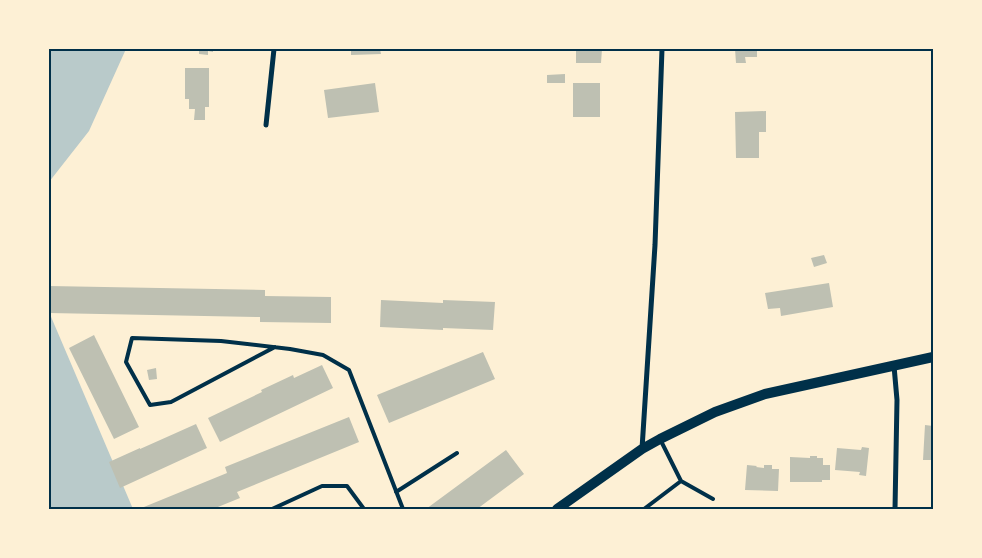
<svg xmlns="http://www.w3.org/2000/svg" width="982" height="558" font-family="'DM Sans',sans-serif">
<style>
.green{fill:#b9caca}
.building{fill:#bec0b2}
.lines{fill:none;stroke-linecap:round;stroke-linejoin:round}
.service{stroke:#003049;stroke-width:4}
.minor{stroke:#003049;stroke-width:5}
.secondary{stroke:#003049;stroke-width:10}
.neatline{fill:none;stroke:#003049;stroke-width:2}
</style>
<rect width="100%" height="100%" fill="#fdf0d5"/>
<path class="green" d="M 49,49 L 126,49 L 89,131 L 49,182 Z
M 49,312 L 133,509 L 49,509 Z"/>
<path class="building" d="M 190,49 L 213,49 L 213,52 L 208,51 L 208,55 L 199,54 L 199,51 L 189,51 Z
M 351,49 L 380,49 L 381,54 L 351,55 Z
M 576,49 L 602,49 L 601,63 L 576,63 Z
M 735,49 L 757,49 L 757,57 L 745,57 L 746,63 L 736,63 Z
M 185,68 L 209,68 L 209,107 L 205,107 L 205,120 L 194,120 L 195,109 L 189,109 L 189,99 L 185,99 Z
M 565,74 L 565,83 L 547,83 L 547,75 Z
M 375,83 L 379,112 L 328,118 L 324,90 Z
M 573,83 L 600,83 L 600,117 L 573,117 Z
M 766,111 L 766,132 L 759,132 L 759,158 L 736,158 L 735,112 Z
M 824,255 L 827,263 L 814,267 L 811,258 Z
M 829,283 L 833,307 L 781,316 L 780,308 L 768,309 L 765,293 Z
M 49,286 L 265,290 L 265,296 L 331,297 L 331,323 L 260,322 L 260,317 L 49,313 Z
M 381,300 L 443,303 L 443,300 L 495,302 L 493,330 L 443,328 L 443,330 L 380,327 Z
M 94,335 L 139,427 L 114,439 L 69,348 Z
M 483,352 L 495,379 L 389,423 L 377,395 Z
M 322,365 L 333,388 L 220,442 L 208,418 L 262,392 L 261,390 L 293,375 L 294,378 Z
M 156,368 L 157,379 L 149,380 L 147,370 Z
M 349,417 L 359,442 L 237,492 L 240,498 L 213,509 L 139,509 L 227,473 L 225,467 Z
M 196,424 L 207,448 L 120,488 L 109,462 L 140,448 L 140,449 Z
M 925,425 L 933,426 L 933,460 L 923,460 Z
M 862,447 L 869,448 L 866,476 L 859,475 L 860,472 L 835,470 L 837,448 L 861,450 Z
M 506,450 L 524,474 L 477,509 L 426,509 Z
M 810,456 L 817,456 L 817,458 L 823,458 L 823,465 L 830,465 L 830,480 L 822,480 L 822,482 L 790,482 L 790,457 L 810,458 Z
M 747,465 L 757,466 L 756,467 L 764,468 L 764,465 L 772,465 L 772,469 L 779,469 L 778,491 L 745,490 Z"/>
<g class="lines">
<path class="service" d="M 275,347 L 171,402 L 150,405 L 126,362 L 132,338 L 221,341 L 290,349 L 323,355 L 349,370 L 403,509
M 681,481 L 713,499
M 396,492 L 457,453
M 272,509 L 322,486 L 347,486 L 364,509
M 644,509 L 681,481 L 661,441"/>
<path class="minor" d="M 266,125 L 274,49
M 894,366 L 897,400 L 895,509
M 642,449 L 655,245 L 662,49"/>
<path class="secondary" d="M 557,509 L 642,449 L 660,439 L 715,412 L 765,394 L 933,357"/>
</g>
<rect width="982" height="558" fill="none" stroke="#fdf0d5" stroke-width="100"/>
<rect x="50" y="50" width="882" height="458" class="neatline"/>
</svg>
